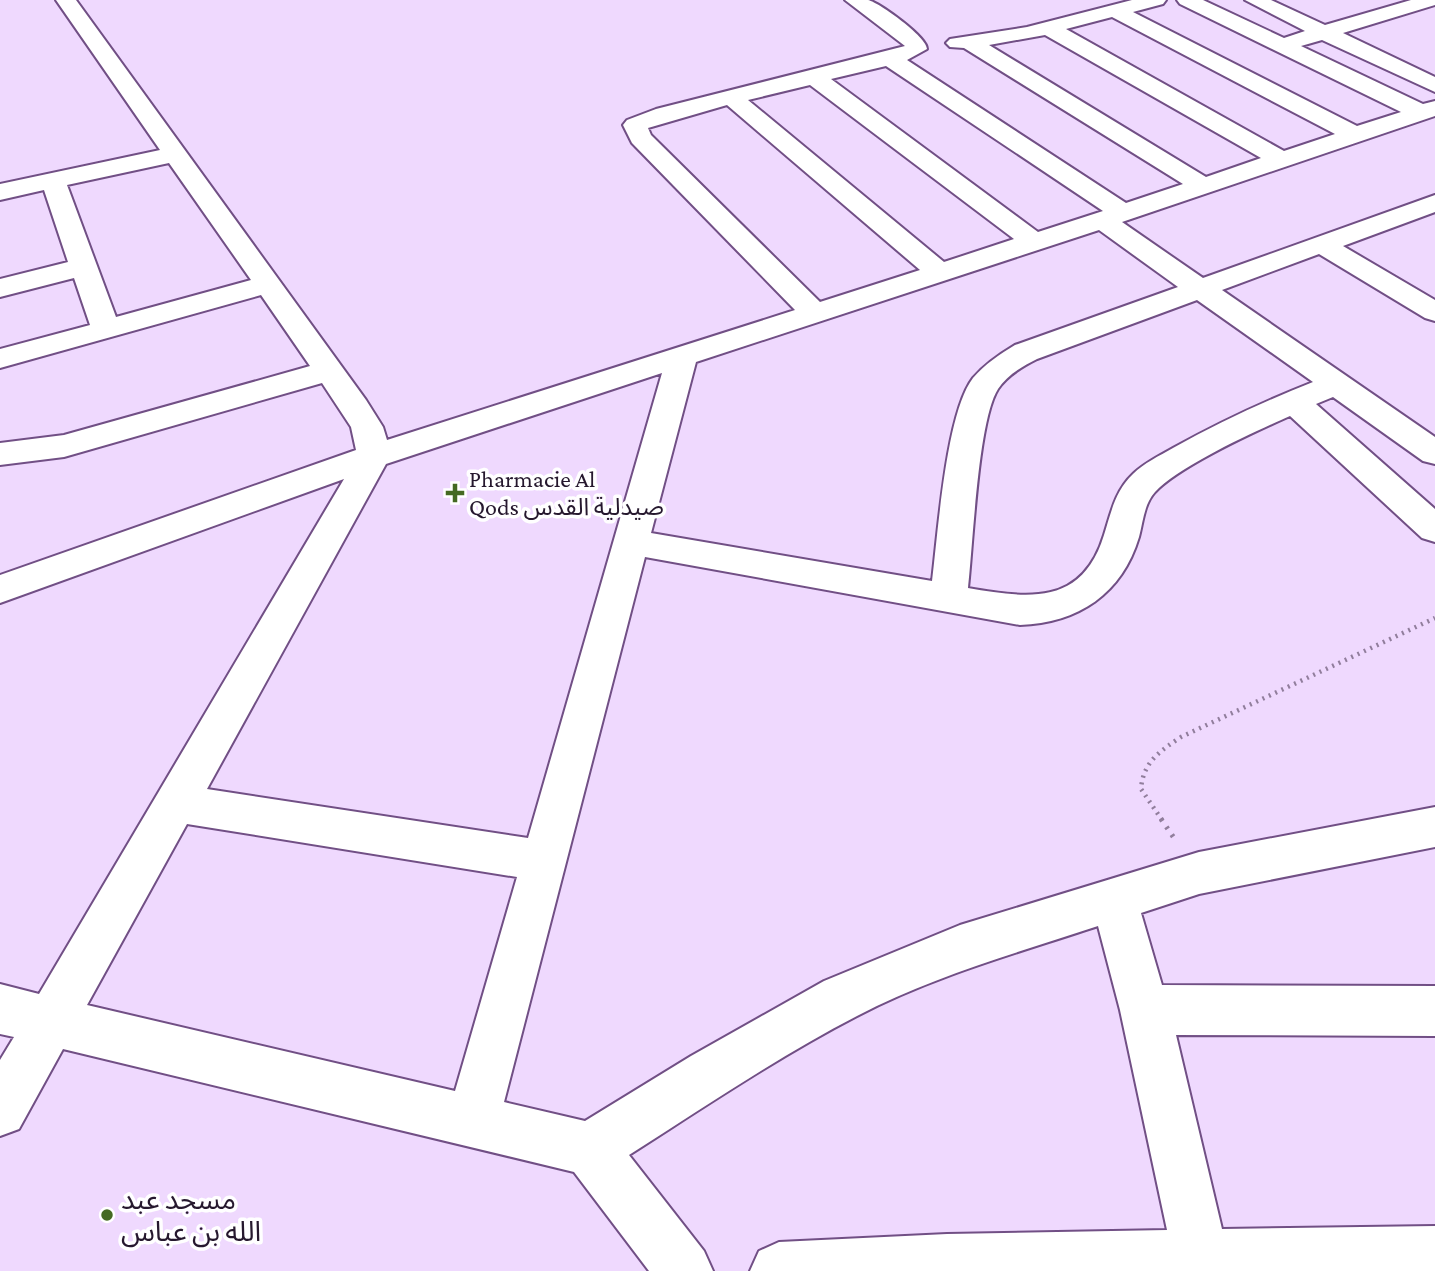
<svg xmlns="http://www.w3.org/2000/svg" width="1435" height="1271" font-family="'Crimson Pro','Noto Sans Arabic',serif">
<style>
.lines{fill:none;stroke-linecap:round;stroke-linejoin:round}
.street-casing{stroke:#714f85;stroke-width:4}
.path-far1{stroke:#917e9c;stroke-width:4.5;stroke-dasharray:2 5;stroke-linecap:butt}
.path{stroke:#917e9c;stroke-width:5;stroke-dasharray:2.5 7;stroke-linecap:butt}
.street{fill:#fff;fill-rule:evenodd}
.poi-dot{fill:#446922;stroke:#fff;stroke-width:2.5}
.labels{text-anchor:middle;stroke-width:7;stroke-linejoin:round;paint-order:stroke}
.poi-label{font-size:24px;fill:#26182e;stroke:#fff;text-anchor:start}
.near-poi-label{font-size:28px;fill:#26182e;stroke:#fff;text-anchor:start}
</style>
<rect width="100%" height="100%" fill="#efd9fe"/>
<g class="lines">
<defs>
<path id="street" d="M 56,0 L 76,0 L 366,400 L 383,427 L 387,440 L 795,310 L 632,143 L 623,125 L 627,120 L 656,109 L 905,46 L 845,0 C 852,0 861,0 868,0 C 880,3 927,37 927,49 L 907,60 L 1126,203 L 1183,184 L 964,48 L 950,47 L 946,43 L 950,39 L 1027,27 L 1132,0 L 1166,0 L 1163,4 L 1133,12 L 1357,126 L 1401,112 L 1180,4 L 1177,0 L 1203,0 L 1284,38 L 1305,31 L 1245,0 L 1271,0 L 1325,25 L 1411,0 L 1435,0 L 1435,5 L 1343,33 L 1435,77 L 1435,92 L 1322,40 L 1301,46 L 1423,104 L 1435,101 L 1435,116 L 1122,222 L 1203,278 L 1435,195 L 1435,212 L 1343,246 L 1435,300 L 1435,321 L 1425,318 L 1319,254 L 1222,290 L 1435,437 L 1435,464 L 1423,461 L 1333,397 L 1316,404 L 1435,509 L 1435,542 L 1422,538 L 1290,416 C 1254,432 1181,465 1155,492 C 1144,504 1143,522 1139,537 C 1122,594 1078,623 1020,625 L 645,557 L 504,1102 L 585,1121 L 691,1056 L 824,981 L 960,925 L 1199,852 L 1435,807 L 1435,847 L 1199,894 L 1141,913 L 1162,985 L 1435,986 L 1435,1036 L 1176,1035 L 1222,1229 L 1435,1226 L 1435,1271 L 750,1271 L 759,1251 L 779,1242 L 947,1234 L 1167,1230 L 1120,1010 L 1098,926 C 1017,953 933,976 857,1016 C 778,1057 704,1107 629,1155 L 704,1251 L 713,1271 L 649,1271 L 574,1172 L 63,1049 L 19,1129 L 0,1136 L 0,1060 L 14,1037 L 0,1034 L 0,984 L 39,994 L 344,479 L 0,603 L 0,575 L 356,450 L 351,427 L 322,383 L 64,457 L 0,465 L 0,443 L 64,435 L 310,366 L 261,295 L 0,368 L 0,349 L 90,325 L 74,278 L 0,297 L 0,279 L 68,262 L 44,190 L 0,200 L 0,184 L 160,150 ZM 1112,17 L 1335,134 L 1284,151 L 1066,29 ZM 1045,35 L 1261,158 L 1206,177 L 989,45 ZM 886,66 L 1103,211 L 1038,232 L 831,79 ZM 810,85 L 1014,239 L 944,262 L 748,100 ZM 727,105 L 920,270 L 820,302 L 651,135 L 648,128 ZM 169,163 L 251,280 L 116,317 L 67,185 ZM 1099,230 L 1178,287 L 1015,345 C 1000,354 985,364 973,378 C 946,413 938,533 932,581 L 651,533 L 696,362 ZM 1197,300 L 1313,382 C 1265,401 1218,423 1173,448 C 1159,456 1144,463 1133,474 C 1115,491 1111,513 1104,535 C 1082,607 1027,598 968,588 C 973,544 978,420 998,389 C 1007,375 1023,366 1037,359 ZM 662,373 L 528,838 L 207,789 L 386,464 ZM 187,824 L 517,877 L 455,1091 L 87,1005 Z"/>
</defs>
<use href="#street" class="street-casing"/>
<path class="path-far1" d="M 1162,820 L 1141,789 C 1143,762 1160,751 1181,737 L 1435,618"/>
<path class="path" d="M 1161,819 L 1174,838"/>
<use href="#street" class="street"/>
</g>
<g class="poi-dot">
<path d="M451.5 482.5h7v7h7v7h-7v7h-7v-7h-7v-7h7z"/>
<circle cx="107" cy="1215" r="7"/>
</g>
<g class="labels">
<g class="poi-label">
<text x="469" y="487">Pharmacie Al<tspan x="469" dy="28">Qods صيدلية القدس</tspan></text>
</g>
<g class="near-poi-label">
<text x="121" y="1209">مسجد عبد<tspan x="121" dy="32">الله بن عباس</tspan></text>
</g>
</g>
</svg>
